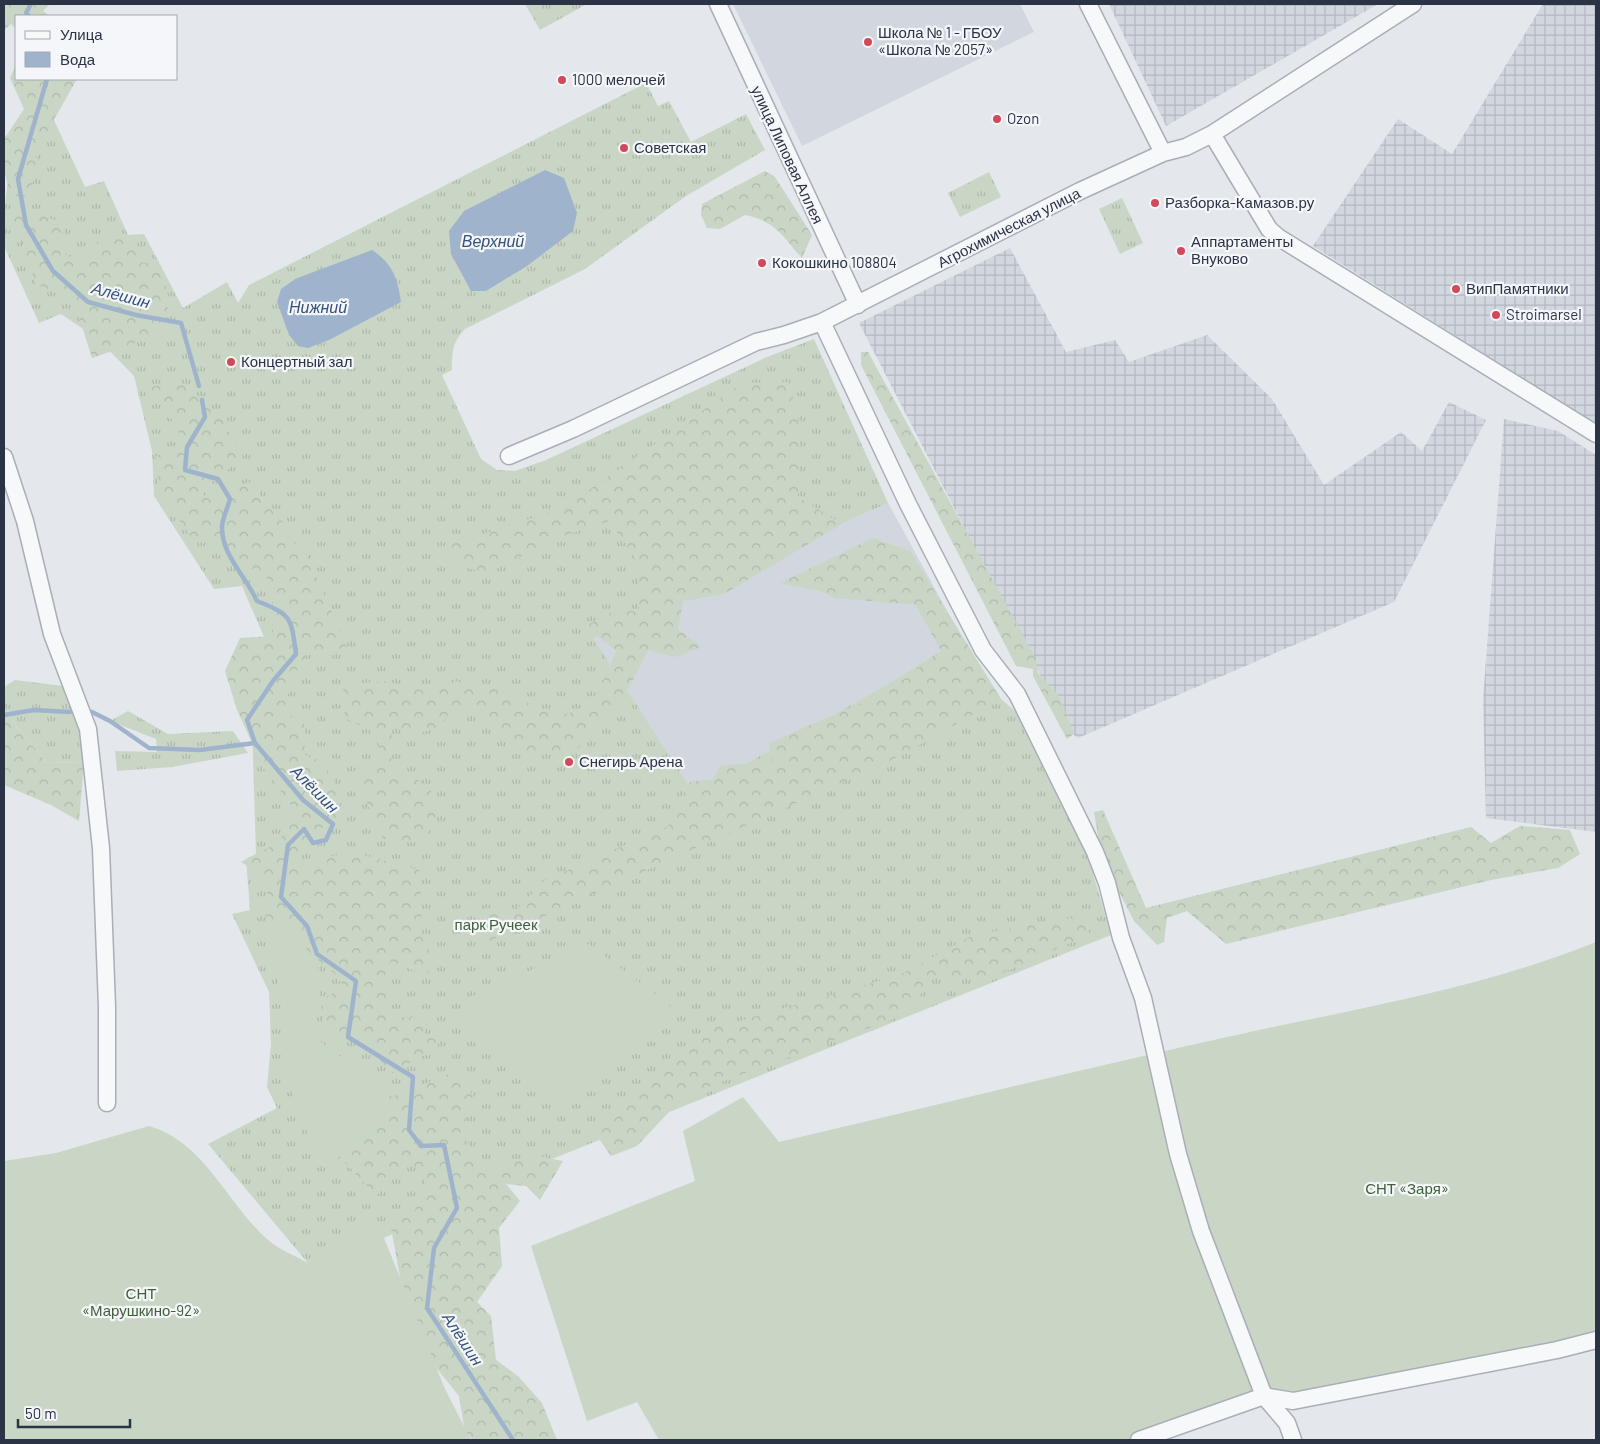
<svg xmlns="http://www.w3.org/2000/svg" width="1600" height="1444" font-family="Barlow,sans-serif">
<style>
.built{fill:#d2d6de}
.industrial{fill:url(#industrial-grid)}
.grass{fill:url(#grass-tufts)}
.forest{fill:url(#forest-crowns)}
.garden{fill:#c9d6c5}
.water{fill:#9fb4cc}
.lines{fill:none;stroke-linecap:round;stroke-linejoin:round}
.stream{stroke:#9fb4cc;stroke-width:4.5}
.minor-casing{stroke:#a9aeb7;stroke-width:19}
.minor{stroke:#f7f8fa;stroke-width:16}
.poi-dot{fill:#d1495b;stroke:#f4f6f9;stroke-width:2}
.labels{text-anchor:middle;stroke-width:4.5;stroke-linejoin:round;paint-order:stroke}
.poi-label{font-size:15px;fill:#2b3445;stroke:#f4f6f9;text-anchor:start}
.street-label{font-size:15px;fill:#2b3445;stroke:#f4f6f9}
.park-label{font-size:15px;fill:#3f6138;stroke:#f4f6f9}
.water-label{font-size:16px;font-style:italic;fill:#34527a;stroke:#f4f6f9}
</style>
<defs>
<pattern id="industrial-grid" width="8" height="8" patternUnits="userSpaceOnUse" patternTransform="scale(1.25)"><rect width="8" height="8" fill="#d2d6de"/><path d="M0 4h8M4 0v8" fill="none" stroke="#b4b8c0"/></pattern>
<pattern id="grass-tufts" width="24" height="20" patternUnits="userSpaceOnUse" patternTransform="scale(1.25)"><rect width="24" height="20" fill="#c9d6c5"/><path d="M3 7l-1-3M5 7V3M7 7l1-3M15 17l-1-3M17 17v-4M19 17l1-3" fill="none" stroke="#adb8ab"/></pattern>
<pattern id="forest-crowns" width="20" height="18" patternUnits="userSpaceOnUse" patternTransform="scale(1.25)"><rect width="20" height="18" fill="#c9d6c5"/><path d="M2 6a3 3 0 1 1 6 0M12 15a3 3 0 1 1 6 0" fill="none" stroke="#adb8ab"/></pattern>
</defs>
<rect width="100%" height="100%" fill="#e4e7ec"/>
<path class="built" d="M 733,4 L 1020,4 L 1034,32 L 802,146 Z
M 888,503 L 962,638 L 881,688 L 694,793 L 592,637 L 620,623 Z"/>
<path class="industrial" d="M 1109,4 L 1378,4 L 1166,126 Z
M 1543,4 L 1596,4 L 1596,424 L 1313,246 L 1398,119 L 1452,154 Z
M 1010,248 L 1066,352 L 1115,340 L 1129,362 L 1207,335 L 1272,399 L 1324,485 L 1401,432 L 1422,451 L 1449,402 L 1486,420 L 1394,602 L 1078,738 L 1069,731 L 859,323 Z
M 1504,419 L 1558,431 L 1596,455 L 1596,832 L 1486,818 L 1483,700 Z"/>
<path class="grass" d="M 525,4 L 587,4 L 540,30 Z
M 646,83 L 658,106 L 669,101 L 691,142 L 746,114 L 765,150 L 686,196 L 585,269 L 465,329 C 452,342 452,353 452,370 L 442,375 L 481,459 L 497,470 L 515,471 L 546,460 L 767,357 L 814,339 L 888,503 L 620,623 L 593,638 L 694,793 L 881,688 L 962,638 L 1001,699 L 1015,711 L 1089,860 L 1111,935 L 542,1163 L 384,1238 L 308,1263 L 208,1144 L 277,1108 L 267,1087 L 271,1043 L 269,992 L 232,914 L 250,910 L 246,859 L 256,854 L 250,660 L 264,637 L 242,586 L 214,589 L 154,496 L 152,451 L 134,376 L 98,339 L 61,314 L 39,323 L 4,246 L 4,214 L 9,169 L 52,116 L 85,187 L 104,181 L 128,235 L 144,234 L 183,308 L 227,282 L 238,303 L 249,285 Z
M 989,172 L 1001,197 L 960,217 L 948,193 Z
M 1122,198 L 1143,243 L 1120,254 L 1099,209 Z
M 15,680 L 63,686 L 81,734 L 84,762 L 47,763 L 4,711 L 4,687 Z
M 128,711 L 168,734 L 233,731 L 248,753 L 172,767 L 117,771 L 115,751 L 157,752 L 156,739 L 110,721 Z"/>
<path class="forest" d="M 4,4 L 50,4 L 43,11 L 50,16 L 16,16 L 16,29 L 11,24 L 4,30 Z
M 16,64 L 16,79 L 77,79 L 38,148 L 31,194 L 11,197 L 4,170 L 4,139 L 24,109 L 10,78 Z
M 765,171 L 775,177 L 812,235 L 802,258 C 782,236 776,221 745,215 L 720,229 L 707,228 L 701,215 L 702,204 Z
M 37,213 L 64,224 L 63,252 L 84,267 L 100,237 L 137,238 L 139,262 L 161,265 L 169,299 L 164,333 L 92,358 L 74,301 L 36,284 L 12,214 Z
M 861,352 L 868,352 L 1035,657 L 1038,673 L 1059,696 L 1074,734 L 1067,739 L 1033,676 L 1033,669 L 1016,666 L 861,365 Z
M 177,378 L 220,416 L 243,458 L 202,489 L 205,497 L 251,482 L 268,506 L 279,515 L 293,542 L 307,555 L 347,647 L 332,656 L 310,652 L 291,678 L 283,718 L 304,716 L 305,755 L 323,762 L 336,785 L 344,813 L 300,843 L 300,868 L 348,851 L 420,870 L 422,932 L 435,964 L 426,976 L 391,961 L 382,984 L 393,1017 L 418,1018 L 426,1023 L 425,1034 L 438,1041 L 437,1053 L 423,1056 L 392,1073 L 357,1037 L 324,1038 L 321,1000 L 344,987 L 334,973 L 261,913 L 271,881 L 241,862 L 280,842 L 291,805 L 264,769 L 237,710 L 225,671 L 240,638 L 273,636 L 272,582 L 215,543 L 195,542 L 159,493 L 156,456 L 176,449 L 179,430 L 149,388 Z
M 789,382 L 800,427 L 798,497 L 842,524 L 724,594 L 683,601 L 678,629 L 701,647 L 676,657 L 648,650 L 619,707 L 575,751 L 529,756 L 478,705 L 450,712 L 438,729 L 411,734 L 392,725 L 391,767 L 430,786 L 436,821 L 421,843 L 383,839 L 357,779 L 380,755 L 377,734 L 345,718 L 343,685 L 385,681 L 425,691 L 446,680 L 492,686 L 556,716 L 592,708 L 616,651 L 586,626 L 617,609 L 639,612 L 638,563 L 610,521 L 563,536 L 488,573 L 454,565 L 446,546 L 563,508 L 742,383 Z
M 873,538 L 910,551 L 1001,699 L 892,760 L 485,943 L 475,933 L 486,908 L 516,910 L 545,880 L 668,826 L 690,782 L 713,779 L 721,765 L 773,763 L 769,743 L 889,691 L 941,651 L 916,605 L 835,598 L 821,591 L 780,583 Z
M 4,711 L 47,763 L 84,762 L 79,821 L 51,805 L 4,785 Z
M 1103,810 L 1146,908 L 1471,827 L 1491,843 L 1520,826 L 1570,830 L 1580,854 L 1558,868 L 1491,880 L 1226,944 L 1187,911 L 1167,918 L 1164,942 L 1157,945 L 1134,921 L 1102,859 L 1094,812 Z
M 1079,917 L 1090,934 L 991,978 L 931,979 L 907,1014 L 685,1095 L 637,1146 L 611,1156 L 597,1136 L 704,1031 L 900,975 L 973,935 Z
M 456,1071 L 473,1095 L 462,1135 L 486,1170 L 532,1155 L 563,1161 L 540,1200 L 526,1186 L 506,1184 L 520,1201 L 499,1228 L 502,1266 L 477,1302 L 491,1316 L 496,1360 L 519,1377 L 542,1403 L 557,1440 L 473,1440 L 465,1433 L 459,1396 L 422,1350 L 407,1316 L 388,1211 L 413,1217 L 429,1169 L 405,1164 L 376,1196 L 344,1161 L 352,1104 L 398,1095 Z"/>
<path class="garden" d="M 289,919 L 322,975 L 313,1036 L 345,1060 L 391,1088 L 383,1124 L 331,1163 L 314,1150 L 286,1078 L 283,1022 L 278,983 L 263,934 Z
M 1596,942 L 1596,1340 L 1293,1401 L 1264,1396 L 1145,1440 L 659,1440 L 637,1402 L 587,1421 L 531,1246 L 695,1181 L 683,1131 L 743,1097 L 779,1142 C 933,1106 1086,1068 1241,1034 C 1360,1008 1483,988 1596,942 Z
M 589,944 L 669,1005 L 674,1013 L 674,1018 L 558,1111 L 457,1025 L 466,999 Z
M 149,1126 C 205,1142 227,1204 268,1240 C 279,1250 296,1256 308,1263 L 369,1216 L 384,1238 L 445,1389 L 471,1440 L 4,1440 L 4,1161 L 56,1153 Z"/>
<path class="water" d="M 545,170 L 564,178 L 577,213 L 573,231 L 527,266 L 486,291 L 471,291 L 451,254 L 449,231 L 464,211 Z
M 372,250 C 392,263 398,278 401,302 L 329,340 L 308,348 L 298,346 L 289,335 L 277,302 L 281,289 L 295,279 Z"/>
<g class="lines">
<path class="stream" d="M 29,16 L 26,13 L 31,4
M 47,79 L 18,179 L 26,225 L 53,271 L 88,302 L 136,315 L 181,323 L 199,386
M 202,400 L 205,417 L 187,447 L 185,470 L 218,479 L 230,499 C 228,507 223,517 222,526 C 221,555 246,576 257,601 C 292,615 291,617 296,654 L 273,681 L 247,720 L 255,743 L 303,800 L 333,824 L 326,840 L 313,843 L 304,829 L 288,845 L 281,897 L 307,926 L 317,954 L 356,981 L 348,1037 L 413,1077 L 409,1130 L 421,1146 L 444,1145 L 457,1208 L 434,1248 L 427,1308 L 513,1440
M 92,712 L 110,721 L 149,748 L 200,750 L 255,743
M 4,715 L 34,710 L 70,712"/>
<defs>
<path id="minor" d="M 718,4 L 858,305
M 1088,4 L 1163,153
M 1212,134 L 1269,229 L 1278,237 L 1596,434
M 822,322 L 908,504 L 983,650 L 1017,694 L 1095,852 L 1107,883 L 1121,938 L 1143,998 L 1178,1154 L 1201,1231 L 1264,1396 L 1287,1423 L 1293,1440
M 509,456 L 573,429 L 756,342 L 784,335 L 822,322 L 1080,191 L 1163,153 L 1186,147 L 1212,134 L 1413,4
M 4,457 L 25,521 L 52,634 L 88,729 L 101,848 L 107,1007 L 107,1103
M 1139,1440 L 1264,1396 L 1293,1401 L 1557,1350 L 1596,1340"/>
</defs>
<use href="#minor" class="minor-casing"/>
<use href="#minor" class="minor"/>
</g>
<g class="poi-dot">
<circle cx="868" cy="42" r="5"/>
<circle cx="562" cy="80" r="5"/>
<circle cx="997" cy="119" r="5"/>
<circle cx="624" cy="148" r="5"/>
<circle cx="1155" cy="203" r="5"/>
<circle cx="1181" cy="251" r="5"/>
<circle cx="762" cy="263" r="5"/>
<circle cx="1456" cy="289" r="5"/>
<circle cx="1496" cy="315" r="5"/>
<circle cx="231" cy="362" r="5"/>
<circle cx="569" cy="762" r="5"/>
</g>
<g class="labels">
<g class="poi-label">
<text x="878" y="38">Школа № 1 - ГБОУ<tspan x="878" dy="17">«Школа № 2057»</tspan></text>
<text x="572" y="85">1000 мелочей</text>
<text x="1007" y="124">Ozon</text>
<text x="634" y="153">Советская</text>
<text x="1165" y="208">Разборка-Камазов.ру</text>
<text x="1191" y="247">Аппартаменты<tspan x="1191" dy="17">Внуково</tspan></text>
<text x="772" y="268">Кокошкино 108804</text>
<text x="1466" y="294">ВипПамятники</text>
<text x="1506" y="320">Stroimarsel</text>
<text x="241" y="367">Концертный зал</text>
<text x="579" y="767">Снегирь Арена</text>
</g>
<g class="street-label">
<text transform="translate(787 155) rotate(65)" y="5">улица Липовая Аллея</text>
<text transform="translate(1009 228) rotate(-27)" y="5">Агрохимическая улица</text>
</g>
<g class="park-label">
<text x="496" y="930">парк Ручеек</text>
<text x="1407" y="1194">СНТ «Заря»</text>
<text x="141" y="1299">СНТ<tspan x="141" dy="17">«Марушкино-92»</tspan></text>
</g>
<g class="water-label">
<text x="493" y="247">Верхний</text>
<text transform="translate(121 295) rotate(15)" y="6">Алёшин</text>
<text x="318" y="313">Нижний</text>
<text transform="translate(315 789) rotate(45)" y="6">Алёшин</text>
<text transform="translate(463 1339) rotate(57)" y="6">Алёшин</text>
</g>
</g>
<rect width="1600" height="1444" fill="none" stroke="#2b3445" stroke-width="10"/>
<rect x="15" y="15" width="162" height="65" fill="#f4f6f9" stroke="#a4a8b1"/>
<rect x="25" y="31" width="25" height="8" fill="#f7f8fa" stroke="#a4a8b1"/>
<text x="60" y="40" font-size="15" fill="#2b3445">Улица</text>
<rect x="25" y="52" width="25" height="15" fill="#9fb4cc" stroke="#a4a8b1"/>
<text x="60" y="65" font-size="15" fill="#2b3445">Вода</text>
<path d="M18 1419v8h112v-8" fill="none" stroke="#2b3445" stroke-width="2.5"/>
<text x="25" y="1419" font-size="15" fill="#2b3445" stroke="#f4f6f9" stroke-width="4" paint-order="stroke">50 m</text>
</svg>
